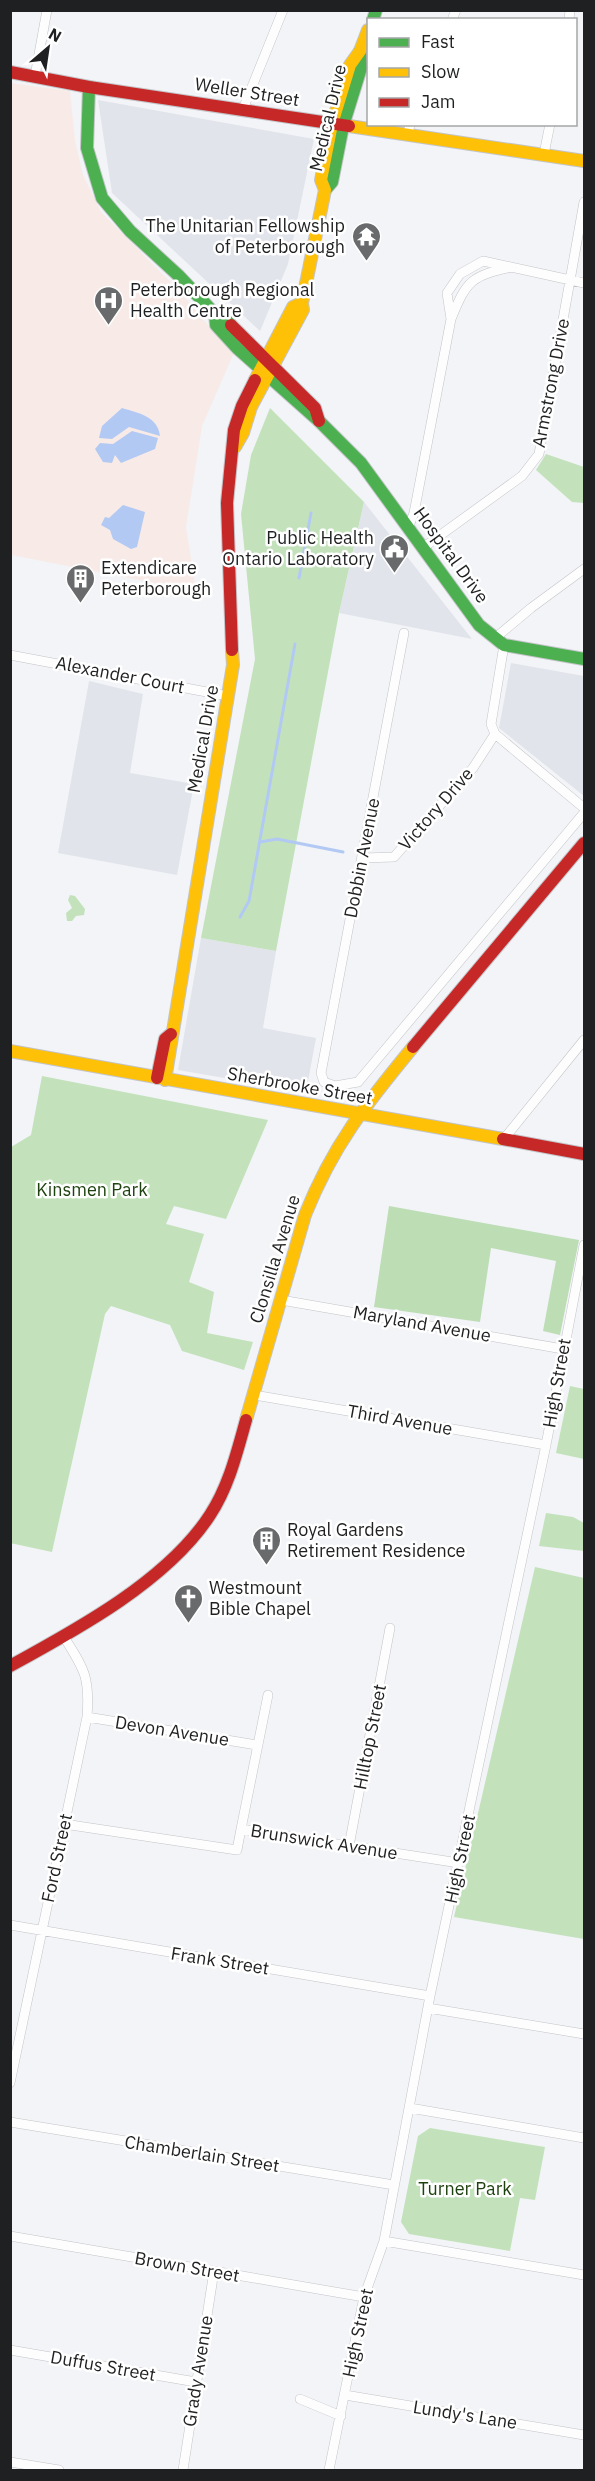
<svg xmlns="http://www.w3.org/2000/svg" width="595" height="2481" font-family="'IBM Plex Sans',sans-serif">
<style>
.built{fill:#e2e4ec}
.medical{fill:#f8ebe7}
.green{fill:#c3e2bc}
.forest{fill:#bdddb5}
.water{fill:#b2c9f4}
.lines{fill:none;stroke-linecap:round;stroke-linejoin:round}
.stream{stroke:#b2c9f4;stroke-width:3}
.street-casing{stroke:#c3c4c7;stroke-width:10}
.fast-casing{stroke:#c3c4c7;stroke-width:14}
.slow-casing{stroke:#c3c4c7;stroke-width:14}
.jam-casing{stroke:#c3c4c7;stroke-width:14}
.street{stroke:#fdfdfe;stroke-width:9}
.fast{stroke:#4caf50;stroke-width:12}
.slow{stroke:#ffc107;stroke-width:12}
.jam{stroke:#c62828;stroke-width:12}
.labels{text-anchor:middle;stroke-width:5;stroke-linejoin:round;paint-order:stroke}
.street-label{font-size:18px;fill:#1f2021;stroke:#fff}
.poi-label{font-size:18px;fill:#1f2021;stroke:#fff;text-anchor:start}
.park-label{font-size:18px;fill:#1e420f;stroke:#fff}
</style>
<rect width="100%" height="100%" fill="#f2f4f7"/>
<path class="built" d="M 98,100 L 314,139 L 288,264 L 260,331 L 112,193 Z
M 364,502 L 472,639 L 339,613 Z
M 511,663 L 584,676 L 584,796 L 499,728 Z
M 89,681 L 143,694 L 130,773 L 194,784 L 177,875 L 58,853 Z
M 201,938 L 276,951 L 263,1028 L 316,1038 L 306,1092 L 178,1070 Z"/>
<path class="medical" d="M 11,83 L 70,91 L 75,141 L 83,175 L 101,212 L 184,296 L 233,355 L 202,426 L 186,527 L 196,591 L 11,555 Z"/>
<path class="green" d="M 270,408 L 364,502 L 339,613 L 276,951 L 201,938 L 255,659 L 241,514 L 251,455 Z
M 546,454 L 584,467 L 584,503 L 572,502 L 536,470 Z
M 70,895 L 75,896 L 85,909 L 84,915 L 76,916 L 72,921 L 67,921 L 66,913 L 72,908 L 68,900 Z
M 42,1076 L 268,1120 L 226,1219 L 174,1206 L 166,1224 L 204,1234 L 189,1282 L 214,1292 L 207,1333 L 253,1342 L 244,1370 L 182,1351 L 170,1325 L 111,1306 L 105,1314 L 52,1552 L 10,1543 L 11,1147 L 31,1135 Z
M 570,1386 L 584,1389 L 584,1459 L 556,1453 Z
M 546,1513 L 573,1517 L 584,1523 L 584,1551 L 539,1546 Z
M 535,1567 L 584,1578 L 584,1939 L 454,1917 Z
M 430,2128 L 545,2147 L 535,2200 L 520,2198 L 510,2251 L 409,2234 L 401,2222 L 418,2136 Z"/>
<path class="forest" d="M 389,1206 L 579,1240 L 560,1335 L 543,1331 L 556,1261 L 491,1248 L 480,1322 L 374,1307 Z"/>
<path class="water" d="M 122,408 C 138,413 158,416 160,436 L 129,427 L 112,439 L 99,438 L 102,426 Z
M 132,431 L 158,438 L 155,449 L 121,463 L 115,455 L 112,463 L 103,462 L 95,449 L 100,443 L 113,444 Z
M 123,505 L 145,512 L 137,547 L 131,549 L 113,539 L 110,530 L 101,525 L 105,517 L 109,518 Z"/>
<g class="lines">
<path class="stream" d="M 299,578 L 311,513
M 260,842 L 277,839 L 343,852
M 240,917 L 249,901 L 295,644"/>
<defs>
<path id="street" d="M 452,20 L 456,10
M 569,20 L 570,10
M 35,76 L 47,10
M 243,109 L 283,10
M 408,135 L 410,124
M 544,154 L 550,124
M 451,319 L 447,293 L 460,274 L 483,261 L 584,283
M 409,526 L 414,513 L 451,319 C 467,280 471,276 512,267
M 424,547 L 522,476 L 539,454 L 584,202
M 404,633 L 321,1073 L 324,1082 L 335,1086 L 358,1082 L 584,813
M 494,639 L 531,608 L 584,569
M 504,645 L 491,724 L 495,734 L 584,808
M 10,655 L 228,696
M 363,858 L 394,857 L 473,768 L 495,734
M 503,1140 L 584,1040
M 281,1300 L 563,1349
M 254,1395 L 546,1445
M 87,1717 L 257,1745
M 64,1824 L 237,1850 L 241,1829 L 459,1863
M 241,1829 L 268,1695
M 349,1846 L 390,1628
M 10,1925 L 430,1996
M 428,2008 L 584,2034
M 10,2083 L 87,1717 C 90,1678 85,1670 64,1637
M 410,2108 L 584,2138
M 10,2122 L 394,2185
M 10,2236 L 364,2297
M 384,2241 L 584,2275
M 10,2350 L 196,2382
M 345,2395 L 584,2435
M 300,2399 L 341,2416
M 10,2462 L 59,2470
M 183,2470 L 214,2271
M 329,2470 L 364,2297 L 384,2241 L 430,1996 L 546,1445 L 584,1245"/>
<path id="fast" d="M 373,20 L 376,10
M 89,87 L 87,148 L 102,198 L 130,231 L 179,276 L 215,314 L 223,317 L 231,325
M 325,190 L 332,182 L 343,126 L 361,68 L 360,51
M 215,314 L 216,325 L 237,348 L 319,421 L 361,463 L 479,625 L 504,645 L 584,659"/>
<path id="slow" d="M 349,126 L 584,161
M 255,380 L 293,307 L 302,303
M 235,447 L 243,433 L 251,407 L 303,310 L 302,303 L 325,190 L 321,180 L 332,124 L 350,65 L 360,51 L 368,30
M 10,1051 L 503,1139
M 165,1080 L 233,665 L 232,650
M 246,1420 L 305,1215 C 333,1145 366,1104 413,1047"/>
<path id="jam" d="M 10,72 L 89,87 L 349,126
M 231,325 L 315,408 L 319,421
M 232,650 L 227,503 L 234,430 L 242,406 L 255,380
M 413,1047 L 584,843
M 157,1078 L 165,1039 L 171,1034
M 503,1139 L 584,1154
M 10,1666 C 78,1629 168,1580 210,1515 C 229,1486 237,1452 246,1420"/>
</defs>
<use href="#street" class="street-casing"/>
<use href="#fast" class="fast-casing"/>
<use href="#slow" class="slow-casing"/>
<use href="#jam" class="jam-casing"/>
<use href="#street" class="street"/>
<use href="#fast" class="fast"/>
<use href="#slow" class="slow"/>
<use href="#jam" class="jam"/>
</g>
<defs>
<symbol id="temple-pin" viewBox="-11 -11 22 30"><path d="M0 17L-7.5 6A9.5 9.5 0 1 1 7.5 6Z" fill="#696a6c" stroke="#fff"/><path d="M0-6L5-2H3V0L6.5 2.5H4V6H1.5V3h-3V6H-4V2.5H-6.5L-3 0V-2H-5Z" fill="#fff"/></symbol>
<symbol id="hospital-pin" viewBox="-11 -11 22 30"><path d="M0 17L-7.5 6A9.5 9.5 0 1 1 7.5 6Z" fill="#696a6c" stroke="#fff"/><path d="M-5-5h3v3.5h4V-5h3V5h-3V1.5h-4V5h-3Z" fill="#fff"/></symbol>
<symbol id="civic-pin" viewBox="-11 -11 22 30"><path d="M0 17L-7.5 6A9.5 9.5 0 1 1 7.5 6Z" fill="#696a6c" stroke="#fff"/><path d="M-.6-6.5H3V-4.5H.6V-3L4-1V1h2V6H-6V1h2V-1L-.6-3ZM-1.2 2.5V6h2.4V2.5Z" fill="#fff"/></symbol>
<symbol id="building-pin" viewBox="-11 -11 22 30"><path d="M0 17L-7.5 6A9.5 9.5 0 1 1 7.5 6Z" fill="#696a6c" stroke="#fff"/><path d="M-4-6H4V6H1V3H-1V6H-4ZM-2.5-4.3h1.7v1.8h-1.7ZM.8-4.3h1.7v1.8H.8ZM-2.5-1h1.7V.8h-1.7ZM.8-1h1.7V.8H.8Z" fill="#fff"/></symbol>
<symbol id="church-pin" viewBox="-11 -11 22 30"><path d="M0 17L-7.5 6A9.5 9.5 0 1 1 7.5 6Z" fill="#696a6c" stroke="#fff"/><path d="M-1.2-6h2.4v3.5h3.3v2.4h-3.3V6h-2.4V-.1h-3.3v-2.4h3.3Z" fill="#fff"/></symbol>
</defs>
<g fill-rule="evenodd">
<use href="#temple-pin" x="350" y="220" width="33" height="45"/>
<use href="#hospital-pin" x="92" y="284" width="33" height="45"/>
<use href="#civic-pin" x="378" y="532" width="33" height="45"/>
<use href="#building-pin" x="64" y="562" width="33" height="45"/>
<use href="#building-pin" x="250" y="1524" width="33" height="45"/>
<use href="#church-pin" x="172" y="1582" width="33" height="45"/>
</g>
<g class="labels">
<g class="street-label">
<text transform="translate(247 92) rotate(9)" y="6">Weller Street</text>
<text transform="translate(328 118) rotate(-77)" y="6">Medical Drive</text>
<text transform="translate(551 383) rotate(-79)" y="6">Armstrong Drive</text>
<text transform="translate(451 555) rotate(54)" y="6">Hospital Drive</text>
<text transform="translate(120 675) rotate(11)" y="6">Alexander Court</text>
<text transform="translate(203 739) rotate(-80)" y="6">Medical Drive</text>
<text transform="translate(436 809) rotate(-49)" y="6">Victory Drive</text>
<text transform="translate(362 858) rotate(-79)" y="6">Dobbin Avenue</text>
<text transform="translate(300 1086) rotate(10)" y="6">Sherbrooke Street</text>
<text transform="translate(275 1259) rotate(-73)" y="6">Clonsilla Avenue</text>
<text transform="translate(422 1324) rotate(10)" y="6">Maryland Avenue</text>
<text transform="translate(557 1383) rotate(-80)" y="6">High Street</text>
<text transform="translate(400 1420) rotate(10)" y="6">Third Avenue</text>
<text transform="translate(172 1731) rotate(9)" y="6">Devon Avenue</text>
<text transform="translate(370 1737) rotate(-79)" y="6">Hilltop Street</text>
<text transform="translate(324 1842) rotate(9)" y="6">Brunswick Avenue</text>
<text transform="translate(57 1858) rotate(-78)" y="6">Ford Street</text>
<text transform="translate(460 1859) rotate(-78)" y="6">High Street</text>
<text transform="translate(220 1961) rotate(9)" y="6">Frank Street</text>
<text transform="translate(202 2154) rotate(9)" y="6">Chamberlain Street</text>
<text transform="translate(187 2267) rotate(10)" y="6">Brown Street</text>
<text transform="translate(358 2333) rotate(-78)" y="6">High Street</text>
<text transform="translate(103 2366) rotate(10)" y="6">Duffus Street</text>
<text transform="translate(198 2371) rotate(-81)" y="6">Grady Avenue</text>
<text transform="translate(465 2415) rotate(9)" y="6">Lundy's Lane</text>
</g>
<g class="poi-label">
<text x="345" y="232" text-anchor="end">The Unitarian Fellowship<tspan x="345" dy="21">of Peterborough</tspan></text>
<text x="130" y="296">Peterborough Regional<tspan x="130" dy="21">Health Centre</tspan></text>
<text x="374" y="544" text-anchor="end">Public Health<tspan x="374" dy="21">Ontario Laboratory</tspan></text>
<text x="101" y="574">Extendicare<tspan x="101" dy="21">Peterborough</tspan></text>
<text x="287" y="1536">Royal Gardens<tspan x="287" dy="21">Retirement Residence</tspan></text>
<text x="209" y="1594">Westmount<tspan x="209" dy="21">Bible Chapel</tspan></text>
</g>
<g class="park-label">
<text x="92" y="1196">Kinsmen Park</text>
<text x="465" y="2195">Turner Park</text>
</g>
</g>
<rect width="595" height="2481" fill="none" stroke="#1f2021" stroke-width="24"/>
<rect x="367" y="18" width="210" height="108" fill="#ffffff" stroke="#a5a6a6" stroke-width="1.5"/>
<rect x="379" y="38" width="30" height="9" fill="#4caf50" stroke="#a5a6a6" stroke-width="1.5"/>
<text x="421" y="48" font-size="18" fill="#1f2021">Fast</text>
<rect x="379" y="68" width="30" height="9" fill="#ffc107" stroke="#a5a6a6" stroke-width="1.5"/>
<text x="421" y="78" font-size="18" fill="#1f2021">Slow</text>
<rect x="379" y="98" width="30" height="9" fill="#c62828" stroke="#a5a6a6" stroke-width="1.5"/>
<text x="421" y="108" font-size="18" fill="#1f2021">Jam</text>
<g transform="translate(48 48) rotate(29)" stroke="#ffffff" stroke-width="4.5" paint-order="stroke">
<path d="M0-4.5L10 22L0 15L-10 22Z" fill="#1f2021"/>
<text y="-9" font-size="16" font-weight="bold" text-anchor="middle" fill="#1f2021">N</text>
</g>
</svg>
